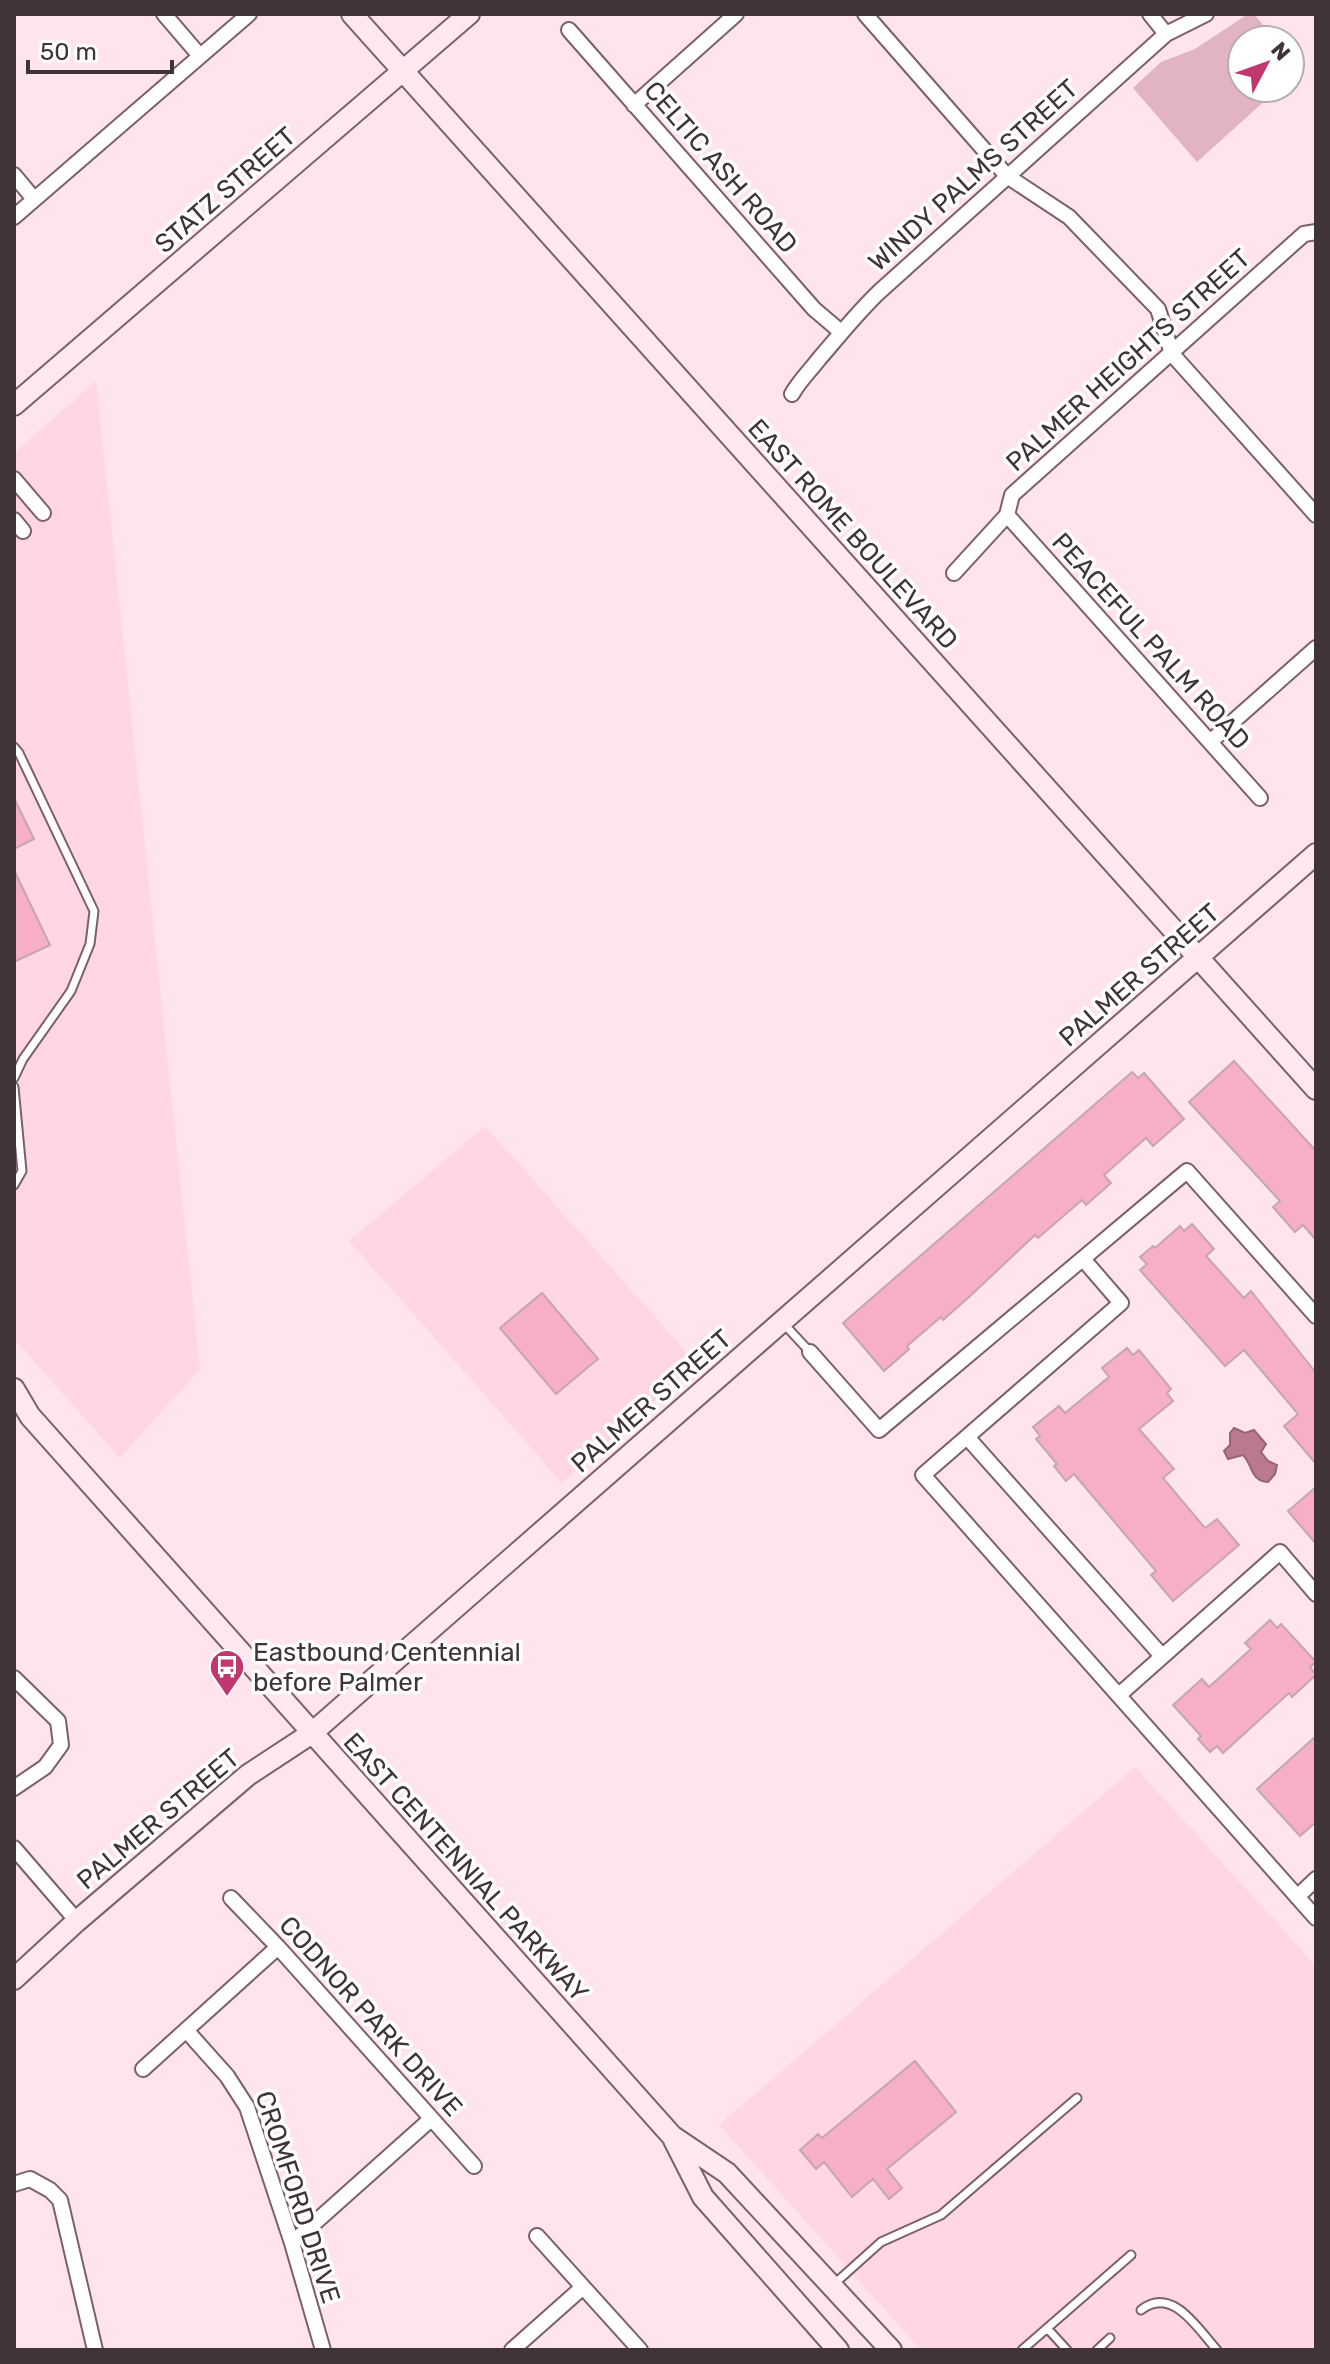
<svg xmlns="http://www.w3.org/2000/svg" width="1330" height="2364" font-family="Rubik,sans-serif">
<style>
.built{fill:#ffd6e1}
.green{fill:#e2b3c1}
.water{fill:#bb798e;stroke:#966474;stroke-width:2}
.building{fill:#f6afc4;stroke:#c5a6af;stroke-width:2}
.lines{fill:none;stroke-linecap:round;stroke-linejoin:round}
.lane-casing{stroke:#7c6068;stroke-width:11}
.street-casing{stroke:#7c6068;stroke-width:18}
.secondary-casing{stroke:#7c6068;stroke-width:24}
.lane{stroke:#fff;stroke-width:7}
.street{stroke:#fff;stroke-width:14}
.secondary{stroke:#ffe8ef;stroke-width:20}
.labels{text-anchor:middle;stroke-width:7;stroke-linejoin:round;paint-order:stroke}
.street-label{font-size:26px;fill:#403437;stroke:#fff}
.poi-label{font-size:26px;fill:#403437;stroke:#fff;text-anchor:start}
</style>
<rect width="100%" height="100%" fill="#ffe4eb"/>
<path class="built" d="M 96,381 L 200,1369 L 120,1458 L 14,1339 L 14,453 Z
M 485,1126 L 697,1364 L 562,1483 L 349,1241 Z
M 1135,1767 L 1316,1966 L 1316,2350 L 921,2350 L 719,2125 Z"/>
<path class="green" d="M 1248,14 L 1254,14 L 1276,40 L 1242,40 L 1242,88 L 1279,88 L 1197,162 L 1133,88 L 1161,62 L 1195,49 Z"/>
<path class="water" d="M 1234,1428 L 1245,1433 L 1254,1430 L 1266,1444 L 1261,1452 L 1268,1461 L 1277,1465 L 1275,1474 L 1268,1482 C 1250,1481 1253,1465 1243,1455 L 1228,1459 L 1224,1451 L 1230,1445 L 1230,1433 Z"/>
<path class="building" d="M 14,798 L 34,839 L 14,849 Z
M 14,870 L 50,945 L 14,962 Z
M 1234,1061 L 1316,1151 L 1316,1240 L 1303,1225 L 1295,1232 L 1273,1207 L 1280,1201 L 1189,1102 Z
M 1132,1072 L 1138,1078 L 1144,1073 L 1184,1119 L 1153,1146 L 1146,1138 L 1104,1175 L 1111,1183 L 1086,1205 L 1082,1200 L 1038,1238 L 1035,1235 L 968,1298 L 943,1320 L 941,1317 L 907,1346 L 909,1349 L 884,1371 L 843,1323 Z
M 1192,1224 L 1214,1249 L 1206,1256 L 1244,1298 L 1251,1291 L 1316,1373 L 1316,1464 L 1284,1426 L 1298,1414 L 1244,1350 L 1225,1366 L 1140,1270 L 1147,1264 L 1140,1257 L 1153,1246 L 1155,1248 L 1180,1226 L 1184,1231 Z
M 542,1293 L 598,1359 L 556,1394 L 500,1328 Z
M 1127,1348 L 1133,1355 L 1139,1350 L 1171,1389 L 1167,1393 L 1173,1401 L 1139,1429 L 1174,1469 L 1163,1478 L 1205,1528 L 1217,1519 L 1239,1545 L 1173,1601 L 1151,1575 L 1156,1571 L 1074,1474 L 1066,1481 L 1054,1466 L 1057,1464 L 1036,1439 L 1040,1436 L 1033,1427 L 1059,1406 L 1065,1413 L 1109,1377 L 1102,1368 Z
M 1316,1487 L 1316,1544 L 1288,1511 Z
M 1270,1620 L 1277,1628 L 1281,1624 L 1316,1662 L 1310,1667 L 1316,1675 L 1292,1697 L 1289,1693 L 1223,1753 L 1217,1746 L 1210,1752 L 1198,1739 L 1201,1736 L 1173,1705 L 1202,1679 L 1209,1687 L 1251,1649 L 1245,1643 Z
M 1316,1736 L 1316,1822 L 1300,1836 L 1257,1789 Z
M 915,2061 L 956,2112 L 887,2169 L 902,2188 L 889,2199 L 873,2179 L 852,2197 L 824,2162 L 816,2169 L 800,2150 L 818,2134 L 822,2138 Z"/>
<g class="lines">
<defs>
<path id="lane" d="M 14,747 L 19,753 L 94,911 L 90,944 L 71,991 L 23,1059 L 14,1078
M 14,1087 L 22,1171 L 14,1185
M 784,1324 L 810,1352
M 833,2285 L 881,2242 L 941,2215 L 1077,2098
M 1141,2310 C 1172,2285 1198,2329 1217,2350
M 1047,2328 L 1067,2350
M 1022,2350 L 1131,2255
M 1097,2350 L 1110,2338"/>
<path id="street" d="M 164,14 L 200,56
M 865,14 L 1007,176 L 1069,217 L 1158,309 L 1172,354 L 1316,515
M 1150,14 L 1166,34
M 569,30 L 814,309 L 841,332
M 634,105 L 736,14
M 14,175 L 34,199
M 14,217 L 249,14
M 792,394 C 800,380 809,372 819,359 C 839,336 857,313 879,292 L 1166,34 L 1206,14
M 14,479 L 43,513
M 1007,515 L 1260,798
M 14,520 L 23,531
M 954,573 L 1007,515 L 1012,495 L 1304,234 L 1316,232
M 1210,742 L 1316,648
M 1083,1259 L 1121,1303 L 923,1475 L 1316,1918
M 810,1352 L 879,1430 L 1187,1171 L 1316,1316
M 967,1437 L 1162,1656
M 14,1678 L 58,1721 L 61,1745 L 45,1767 L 14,1788
M 1119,1695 L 1280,1552 L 1316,1594
M 14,1848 L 77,1921
M 1297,1897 L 1316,1879
M 231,1898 L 278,1947 L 474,2166
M 186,2030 L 227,2076 L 247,2107 L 292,2243 L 323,2350
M 143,2069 L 278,1947
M 14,2184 L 30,2179 L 50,2190 L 60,2200 L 95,2350
M 537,2236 L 640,2350
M 292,2243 L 431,2119
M 512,2350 L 583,2287"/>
<path id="secondary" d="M 352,14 L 1316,1089
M 14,405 L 469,14
M 14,1389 L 30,1416 L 672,2136 L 727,2173 L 891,2350
M 14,1979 L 77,1921 L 248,1775 L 312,1733 L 1316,854
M 674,2140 L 703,2197 L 838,2350"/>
</defs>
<use href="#lane" class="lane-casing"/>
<use href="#street" class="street-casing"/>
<use href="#secondary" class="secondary-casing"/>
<use href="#lane" class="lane"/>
<use href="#street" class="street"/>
<use href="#secondary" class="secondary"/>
</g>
<defs>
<symbol id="bus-pin" viewBox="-11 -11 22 30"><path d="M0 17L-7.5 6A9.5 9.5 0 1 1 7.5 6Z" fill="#c13871" stroke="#fff"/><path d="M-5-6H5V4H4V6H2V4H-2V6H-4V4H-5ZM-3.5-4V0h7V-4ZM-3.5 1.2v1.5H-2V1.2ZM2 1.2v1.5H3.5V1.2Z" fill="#fff"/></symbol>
</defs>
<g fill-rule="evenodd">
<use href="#bus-pin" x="207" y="1647" width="40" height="54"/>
</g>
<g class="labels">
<g class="street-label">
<text transform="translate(721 167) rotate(49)" y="9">CELTIC ASH ROAD</text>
<text transform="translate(973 175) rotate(-42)" y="9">WINDY PALMS STREET</text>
<text transform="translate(225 190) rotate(-41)" y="9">STATZ STREET</text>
<text transform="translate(1128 360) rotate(-42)" y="9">PALMER HEIGHTS STREET</text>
<text transform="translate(853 534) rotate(48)" y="9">EAST ROME BOULEVARD</text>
<text transform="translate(1151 641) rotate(48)" y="9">PEACEFUL PALM ROAD</text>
<text transform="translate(1139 975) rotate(-41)" y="9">PALMER STREET</text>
<text transform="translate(651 1401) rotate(-41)" y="9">PALMER STREET</text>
<text transform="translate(158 1819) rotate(-40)" y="9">PALMER STREET</text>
<text transform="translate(466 1867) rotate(48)" y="9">EAST CENTENNIAL PARKWAY</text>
<text transform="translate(371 2016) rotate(48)" y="9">CODNOR PARK DRIVE</text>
<text transform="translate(298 2197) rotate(72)" y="9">CROMFORD DRIVE</text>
</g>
<g class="poi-label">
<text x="253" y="1661">Eastbound Centennial<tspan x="253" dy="30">before Palmer</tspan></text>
</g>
</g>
<rect width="1330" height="2364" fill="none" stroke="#403437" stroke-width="32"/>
<g transform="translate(1266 64) rotate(49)"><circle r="38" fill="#ffffff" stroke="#b3aeaf" stroke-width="2"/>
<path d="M0-6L14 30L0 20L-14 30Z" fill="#c13871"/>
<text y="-12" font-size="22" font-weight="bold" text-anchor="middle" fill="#403437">N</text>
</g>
<path d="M28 60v12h144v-12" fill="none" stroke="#403437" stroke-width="4"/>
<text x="40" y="60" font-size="24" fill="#403437" stroke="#ffffff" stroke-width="6" paint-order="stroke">50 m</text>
</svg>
